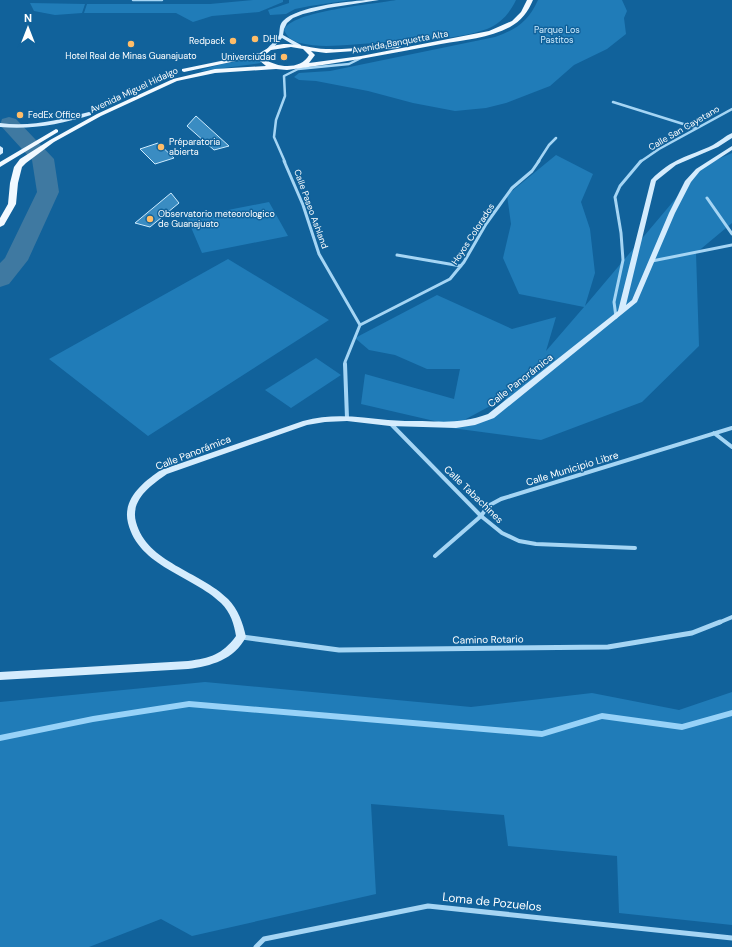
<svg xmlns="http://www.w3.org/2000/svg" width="732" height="947" font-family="'DM Sans',sans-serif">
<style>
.green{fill:#207cb8;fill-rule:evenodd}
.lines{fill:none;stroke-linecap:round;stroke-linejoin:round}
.stream{fill:#97d2f8;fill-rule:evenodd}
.river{fill:#3f79a1;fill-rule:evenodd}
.building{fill:#3a8cc2;stroke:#cdebfe}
.street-far3{stroke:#a5d5f4;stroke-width:2.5}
.street-far2{stroke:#a5d5f4;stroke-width:3}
.street-far1{stroke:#a5d5f4;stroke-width:4}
.street{stroke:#a5d5f4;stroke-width:5}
.secondary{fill:#d5ecfd;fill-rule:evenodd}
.primary{fill:#f2f9ff;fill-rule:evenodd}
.poi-dot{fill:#ffbd68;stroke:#11629b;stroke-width:1.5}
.labels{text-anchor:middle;stroke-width:3;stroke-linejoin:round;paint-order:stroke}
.far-park-label{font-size:9px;fill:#cdebfe;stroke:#11629b}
.far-poi-label{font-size:9px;fill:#fff;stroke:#11629b;text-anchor:start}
.far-street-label{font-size:9px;fill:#fff;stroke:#11629b}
.street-label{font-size:10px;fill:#fff;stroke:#11629b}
.near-street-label{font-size:12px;fill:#fff;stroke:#11629b}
</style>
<rect width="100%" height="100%" fill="#11629b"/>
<path class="green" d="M 253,0 L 283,0 L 283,2 L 259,12 L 212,16 L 193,22 L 176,13 L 84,13 L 87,4 L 210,4 Z
M 289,0 L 351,0 L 310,6 L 295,9 L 286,14 L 270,15 L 268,10 L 289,3 Z
M 396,0 L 516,0 C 510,13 500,24 487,29 C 454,41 410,40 375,43 C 351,44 323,49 300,43 C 292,41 287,37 284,30 C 291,11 375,4 396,0 Z
M 538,0 L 622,0 L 627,11 L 624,18 L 626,34 L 607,49 L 574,65 L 550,86 L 506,103 L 486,108 L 455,111 L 413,103 L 368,91 L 316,81 L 299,80 L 294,77 L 299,73 L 330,71 L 495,37 C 517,29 528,22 538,0 Z
M 30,3 L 85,4 L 82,13 L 55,15 L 34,11 Z
M 258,58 L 261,63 L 202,71 L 201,70 L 222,64 Z
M 732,153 L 732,223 L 696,253 L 699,346 L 642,402 L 541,440 L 429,425 L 443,423 L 361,404 L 365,374 L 454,399 L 460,369 L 427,369 L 395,355 L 369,350 L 355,338 L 437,295 L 512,329 L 556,317 L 546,351 L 584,307 L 519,294 L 503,258 L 511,224 L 507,195 L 556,155 L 593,174 L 581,202 L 590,229 L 595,273 L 585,306 L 704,165 ZM 507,397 L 491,416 L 466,420 L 466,419 Z
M 269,202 L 288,236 L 202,253 L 187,218 Z
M 228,259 L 329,320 L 148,436 L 49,359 Z
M 316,358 L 341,375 L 291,408 L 265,390 Z
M 205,682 L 471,707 L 592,693 L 679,710 L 732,692 L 732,925 L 619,913 L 617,856 L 508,846 L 504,815 L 371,804 L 376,894 L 192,936 L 161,919 L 89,947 L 0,947 L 0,702 Z"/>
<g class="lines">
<path class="stream" d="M 189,701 L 542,731 L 602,713 L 682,724 L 732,710 L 732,716 L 682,730 L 602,719 L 542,737 L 189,707 L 93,722 L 0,741 L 0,735 L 93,716 Z"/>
<path class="river" d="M 9,117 L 16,119 L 54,159 L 59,192 L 28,260 L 9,284 L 0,287 L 0,263 L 5,258 L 37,192 L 32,160 L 0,125 L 2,119 Z"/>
</g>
<path class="building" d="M 196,116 L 229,146 L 214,150 L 187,126 Z
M 158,143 L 174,158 L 155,164 L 140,149 Z
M 171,193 L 179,203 L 150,227 L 135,223 Z"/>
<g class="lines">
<path class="street-far3" d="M 133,0 L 162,0
M 613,102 L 696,128
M 285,162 L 274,137 L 276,120 L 285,96 L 284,76 L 298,69 L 349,64 L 361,58
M 538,162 L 549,145 L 556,138
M 640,162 L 659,149 L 732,109"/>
<path class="street-far2" d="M 284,161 L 303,205 L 319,254 L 360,325 L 345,362 L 345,365
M 707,198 L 732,234
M 397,255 L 461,266
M 652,261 L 732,245
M 616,317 L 614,302 L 623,260 L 621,233 L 615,197 L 620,186 L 641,161
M 360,325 L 450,279 L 464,262 L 486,224 L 512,188 L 532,171 L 539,161"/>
<path class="street-far1" d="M 345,364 L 347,418
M 390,423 L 481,516 L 502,533 L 519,541 L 536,544 L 635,548
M 714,433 L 732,447
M 435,556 L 481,516 L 488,506 L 501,499 L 732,428
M 718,623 L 732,617"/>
<path class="street" d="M 242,637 L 339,650 L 608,647 L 692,633 L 720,622
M 256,947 L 264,939 L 428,906 L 732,938"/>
<path class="secondary" d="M 366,0 L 379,0 L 328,8 L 303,14 L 293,18 L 287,23 L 284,29 L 283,35 L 301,45 L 301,47 L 297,47 L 282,38 L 271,50 L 267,49 C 270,45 277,40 279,35 C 280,30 279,25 283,21 C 298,6 345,2 366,0 Z
M 89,112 L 91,113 L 91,115 C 61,124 32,130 0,127 L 0,123 C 31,127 59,120 89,112 Z
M 732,133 L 732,138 L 718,147 L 676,165 L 656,181 L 626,305 L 632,300 L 669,213 L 685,181 L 696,169 L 732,146 L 732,150 L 700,171 L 691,182 L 675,213 L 637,302 L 494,418 L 475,425 L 456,428 L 390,426 L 347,421 L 325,422 L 307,425 L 167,474 C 151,485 130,500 136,522 C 147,563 200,571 228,599 C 238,609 243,623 246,637 C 234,660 211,666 188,669 L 0,680 L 0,672 L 188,661 C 210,658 222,655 236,636 C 234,624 231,613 221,603 C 192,575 139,567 128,523 C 122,499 143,482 161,470 L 303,421 C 333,413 358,417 388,420 C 399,421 411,421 422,421 C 447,422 464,423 488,414 L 618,311 L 651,180 C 672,158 688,157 713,145 C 720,141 725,136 732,133 Z
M 0,146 L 3,148 L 3,153 L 0,155 Z"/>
<path class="primary" d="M 527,0 L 533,0 C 528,12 521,21 510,27 C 489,38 464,40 441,44 C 390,54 339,63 287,70 L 276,69 L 215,73 L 177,81 L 101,116 L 54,142 L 26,163 L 22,167 L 18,183 L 16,204 L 4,225 L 0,227 L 0,218 L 8,204 L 10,183 L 14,167 L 20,159 L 50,140 L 97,114 L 173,79 L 215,69 L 266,66 L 260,61 L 259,56 L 184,72 L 182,71 L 182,69 L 260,53 C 283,36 302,48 326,49 C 350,50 374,46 398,44 L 401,46 L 398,48 L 326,53 L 311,51 L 315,55 L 309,63 L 361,56 L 489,31 L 512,21 L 521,12 ZM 291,47 L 303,49 L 309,55 C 301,70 277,68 265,59 L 265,55 L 271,50 Z
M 56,129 L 58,130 L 58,132 L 0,167 L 0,162 Z"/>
</g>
<g class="poi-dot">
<circle cx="255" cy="39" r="4"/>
<circle cx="233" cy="41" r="4"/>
<circle cx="131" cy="44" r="4"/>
<circle cx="284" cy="57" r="4"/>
<circle cx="20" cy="115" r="4"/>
<circle cx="161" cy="147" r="4"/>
<circle cx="150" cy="219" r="4"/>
</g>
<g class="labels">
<g class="far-park-label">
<text x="557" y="33">Parque Los<tspan x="557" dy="10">Pastitos</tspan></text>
</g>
<g class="far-poi-label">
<text x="263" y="42">DHL</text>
<text x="225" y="44" text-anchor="end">Redpack</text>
<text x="131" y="59" text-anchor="middle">Hotel Real de Minas Guanajuato</text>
<text x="276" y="60" text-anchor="end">Univerciudad</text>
<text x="28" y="118">FedEx Office</text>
<text x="169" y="145">Préparatoria<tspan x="169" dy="10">abierta</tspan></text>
<text x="158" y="217">Observatorio meteorologico<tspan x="158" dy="10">de Guanajuato</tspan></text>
</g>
<g class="far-street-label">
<text transform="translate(400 42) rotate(-10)" y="3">Avenida Banquetta Alta</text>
<text transform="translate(134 90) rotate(-25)" y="3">Avenida Miguel Hidalgo</text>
<text transform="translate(684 128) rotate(-30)" y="3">Calle San Cayetano</text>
<text transform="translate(311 209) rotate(70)" y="3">Calle Paseo Ashland</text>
<text transform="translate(473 234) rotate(-57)" y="3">Hoyos Colorados</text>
</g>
<g class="street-label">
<text transform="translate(520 380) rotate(-38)" y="4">Calle Panorámica</text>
<text transform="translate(193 452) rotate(-21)" y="4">Calle Panorámica</text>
<text transform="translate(572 468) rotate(-17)" y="4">Calle Municipio Libre</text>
<text transform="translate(474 494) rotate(44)" y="4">Calle Tabachines</text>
<text transform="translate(488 639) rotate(-1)" y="4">Camino Rotario</text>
</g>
<g class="near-street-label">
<text transform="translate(492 902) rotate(6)" y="4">Loma de Pozuelos</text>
</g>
</g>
<g transform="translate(28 28)" stroke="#11629b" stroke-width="3" paint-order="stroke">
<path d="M0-3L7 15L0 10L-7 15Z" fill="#ffffff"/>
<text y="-6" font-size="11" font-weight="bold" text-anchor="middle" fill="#ffffff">N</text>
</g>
</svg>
